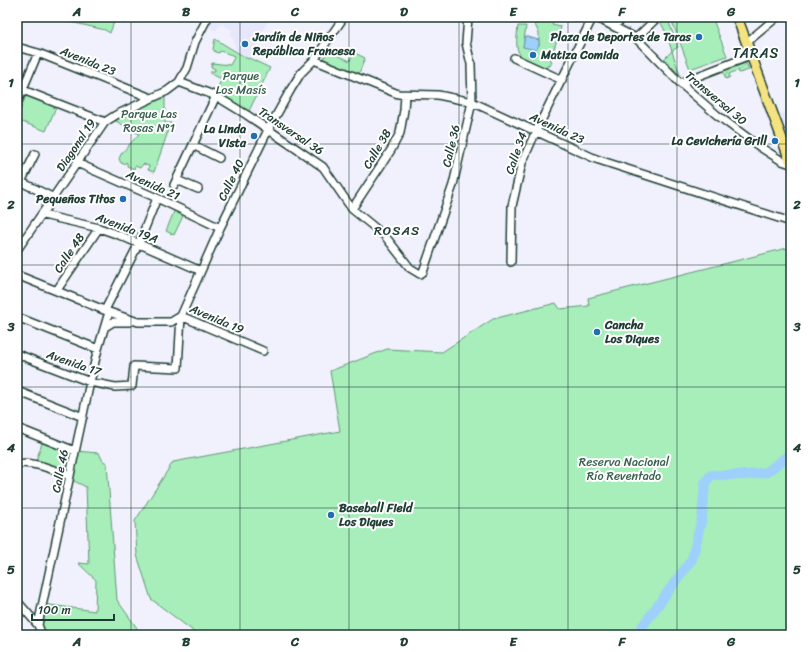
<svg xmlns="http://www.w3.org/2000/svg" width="808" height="652" font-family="Sriracha,sans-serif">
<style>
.built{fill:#e7e7fc}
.park{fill:#a7eeba;stroke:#639677}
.garden{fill:url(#garden-furrows);stroke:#639677}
.water{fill:#9ed0fb;stroke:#6b95ab}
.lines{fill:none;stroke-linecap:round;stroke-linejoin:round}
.river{stroke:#9ed0fb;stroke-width:10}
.minor-casing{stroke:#1f3d34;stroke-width:10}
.major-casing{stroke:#1f3d34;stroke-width:12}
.minor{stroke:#fff;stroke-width:7}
.major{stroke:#f5e382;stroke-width:9}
.grid{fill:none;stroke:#1f3d34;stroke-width:1;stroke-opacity:0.55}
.poi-dot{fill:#1f6fb2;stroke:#fff;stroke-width:1.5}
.labels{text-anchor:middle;stroke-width:4;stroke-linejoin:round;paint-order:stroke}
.poi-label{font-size:12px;font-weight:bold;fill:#1f3d34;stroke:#fff;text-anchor:start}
.street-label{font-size:12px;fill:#1f3d34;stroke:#fff}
.park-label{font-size:12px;fill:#3a604f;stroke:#fff}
.neighbourhood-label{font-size:13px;letter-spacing:1px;fill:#1f3d34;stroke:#fff}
.quarter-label{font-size:14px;letter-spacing:1px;fill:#1f3d34;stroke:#fff}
.neatline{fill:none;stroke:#1f3d34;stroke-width:1.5}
.grid-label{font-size:13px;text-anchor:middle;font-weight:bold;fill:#1f3d34}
</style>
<defs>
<pattern id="garden-furrows" width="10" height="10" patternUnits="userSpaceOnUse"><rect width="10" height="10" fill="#a7eeba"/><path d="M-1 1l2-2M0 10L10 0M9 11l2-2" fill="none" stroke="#8fcda0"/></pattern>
</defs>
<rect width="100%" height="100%" fill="#f1f1fd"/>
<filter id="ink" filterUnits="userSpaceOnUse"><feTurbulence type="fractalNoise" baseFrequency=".025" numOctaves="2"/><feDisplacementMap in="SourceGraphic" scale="8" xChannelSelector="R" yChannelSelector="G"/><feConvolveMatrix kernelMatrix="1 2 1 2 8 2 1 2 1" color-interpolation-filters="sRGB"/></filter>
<g filter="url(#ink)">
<path class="built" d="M 211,17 L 264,17 L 269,20 L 248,59 L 236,52 L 233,38 L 230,35 L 232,30 L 221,24 L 216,31 L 208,27 Z
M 791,110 L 791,147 L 780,114 Z"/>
<path class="park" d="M 59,17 L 104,17 L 103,19 L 114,22 L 110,33 L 105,30 L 62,20 Z
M 535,17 L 555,17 L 552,25 L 561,27 L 551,58 L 551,61 L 552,62 L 550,66 L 548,65 L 546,69 C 518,57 514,57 518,26 L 526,26 L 523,47 L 539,45 L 539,33 L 534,23 Z
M 667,17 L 678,47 L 672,51 L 680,75 L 664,59 L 672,51 L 666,33 L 659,19 Z
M 676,17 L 712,17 L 727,56 L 690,69 L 671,19 Z
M 215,39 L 248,59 L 249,58 L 270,68 L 247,115 L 214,94 L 222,79 L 211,74 L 211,71 L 215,71 L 215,69 L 211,67 L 212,63 L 230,65 L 235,56 L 220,51 L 219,53 L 215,52 L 213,49 Z
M 329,51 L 350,61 L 353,52 L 365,58 L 358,76 L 322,60 Z
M 26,95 L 56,107 L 46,131 L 17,120 Z
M 165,97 L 165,123 L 171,123 L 154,172 L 148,170 L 149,166 L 143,164 L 140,168 L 135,166 L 134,169 L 127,166 L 127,163 L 126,162 L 124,164 L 121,163 L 119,159 L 121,154 L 139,134 L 114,120 Z
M 175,209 L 184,214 L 174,235 L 166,231 Z
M 791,247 L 791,635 L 192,635 L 193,631 L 151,599 L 137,555 L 135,521 L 173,462 L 340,431 L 330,371 L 387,349 L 442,352 L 493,319 L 556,303 L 560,309 L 589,306 L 588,298 Z
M 43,440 L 71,449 L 66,470 L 36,461 Z
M 75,451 L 99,453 L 103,461 L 107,463 L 117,600 L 142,635 L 42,635 L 38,625 L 43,604 L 95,611 L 96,580 L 78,563 L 89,564 L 86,487 L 70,479 Z"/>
<path class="garden" d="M 746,63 L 749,70 L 739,73 L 738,70 L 729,74 L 730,77 L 726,79 L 723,71 Z"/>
<path class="water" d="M 525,36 L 539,40 L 539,45 L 536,50 L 523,47 Z"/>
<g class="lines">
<path class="river" d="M 636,635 L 692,559 L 702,518 L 705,483 L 711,475 L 747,475 L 767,472 L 791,453"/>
<defs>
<path id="minor" d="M 595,17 L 636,38 L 658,17
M 614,26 L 624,17
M 636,38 L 680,83 L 717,115 L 760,147 L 782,161 L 791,164
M 746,43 L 777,17
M 17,47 L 38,53 L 151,98
M 514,58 L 562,80
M 314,60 L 398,94 L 438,95 L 472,102 L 596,159 L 791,222
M 179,82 L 216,96 L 247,115 L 323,167 L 352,209 L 385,236 L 410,268 L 420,274 L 423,272 L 453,185 L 472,102 L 471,64 L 466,43 L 468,17
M 680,83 L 750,56
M 23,90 L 105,122
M 17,103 L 38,53
M 193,145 L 219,158
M 77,163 L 157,198 L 220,228
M 17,180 L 54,198
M 177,180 L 198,189
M 21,182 L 35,154
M 174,185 L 216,96
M 352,209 L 391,150 L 400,133 L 404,110 L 405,95
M 43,215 L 99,228 L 119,235 L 201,271
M 17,250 L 105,122 L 116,115 L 167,91 L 179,82 L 187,68 L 195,42 L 208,17
M 511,262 L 512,206 L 522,163 L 536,131 L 593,17
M 17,275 L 109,312 L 138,322 L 171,322 L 181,316 L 263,351
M 57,290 L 99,228
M 105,310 L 139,243 L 157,198
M 17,317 L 98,349
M 105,327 L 113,322 L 130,322
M 17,354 L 90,382 L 115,387 L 132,386 L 134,366 L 178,368 L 181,316 L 220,228 L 268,130 L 291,89 L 301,73 L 314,60 L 344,17
M 17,391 L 83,417
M 17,428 L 75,451
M 17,464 C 31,460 56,471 70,476
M 17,601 L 38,625
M 42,635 L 38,625 L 90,382 L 98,349 L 109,312"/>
<path id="major" d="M 737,17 L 791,163"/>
</defs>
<use href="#minor" class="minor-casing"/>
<use href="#major" class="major-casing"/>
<use href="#minor" class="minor"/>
<use href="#major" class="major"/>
</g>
</g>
<path class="grid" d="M 131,17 L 131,635M 240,17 L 240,635M 349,17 L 349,635M 459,17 L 459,635M 568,17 L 568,635M 677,17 L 677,635M 17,144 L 791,144M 17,265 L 791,265M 17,387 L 791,387M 17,508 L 791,508"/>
<g class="poi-dot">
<circle cx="699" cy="37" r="4"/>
<circle cx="245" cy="44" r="4"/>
<circle cx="533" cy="55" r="4"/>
<circle cx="254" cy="136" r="4"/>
<circle cx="775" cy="141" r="4"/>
<circle cx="123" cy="199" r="4"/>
<circle cx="597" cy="332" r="4"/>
<circle cx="331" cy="515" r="4"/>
</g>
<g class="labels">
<g class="poi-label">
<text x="253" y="41">Jardín de Niños<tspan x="253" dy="14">República Francesa</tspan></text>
<text x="691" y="41" text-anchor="end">Plaza de Deportes de Taras</text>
<text x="541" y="59">Matiza Comida</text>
<text x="246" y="133" text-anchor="end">La Linda<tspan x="246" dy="14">Vista</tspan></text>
<text x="767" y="145" text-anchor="end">La Cevichería Grill</text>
<text x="115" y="203" text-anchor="end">Pequeños Titos</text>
<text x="605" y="329">Cancha<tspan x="605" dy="14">Los Diques</tspan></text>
<text x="339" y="512">Baseball Field<tspan x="339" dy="14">Los Diques</tspan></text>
</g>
<g class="street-label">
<text transform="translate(88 61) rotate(22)" y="4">Avenida 23</text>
<text transform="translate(716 98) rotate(40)" y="4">Transversal 30</text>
<text transform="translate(557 128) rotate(25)" y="4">Avenida 23</text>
<text transform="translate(291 131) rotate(34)" y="4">Transversal 36</text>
<text transform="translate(76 145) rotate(-56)" y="4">Diagonal 19</text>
<text transform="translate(451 146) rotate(-77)" y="4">Calle 36</text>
<text transform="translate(377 149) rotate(-60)" y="4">Calle 38</text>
<text transform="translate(516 153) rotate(-71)" y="4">Calle 34</text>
<text transform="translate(231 180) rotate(-64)" y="4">Calle 40</text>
<text transform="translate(153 185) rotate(24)" y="4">Avenida 21</text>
<text transform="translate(127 228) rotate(21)" y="4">Avenida 19A</text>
<text transform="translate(69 253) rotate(-56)" y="4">Calle 48</text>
<text transform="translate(217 319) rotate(23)" y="4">Avenida 19</text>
<text transform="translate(74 363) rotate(19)" y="4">Avenida 17</text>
<text transform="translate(60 471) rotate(-79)" y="4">Calle 46</text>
</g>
<g class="park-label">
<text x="241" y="80">Parque<tspan x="241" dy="14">Los Masís</tspan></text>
<text x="149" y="118">Parque Las<tspan x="149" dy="14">Rosas Nº1</tspan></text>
<text x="624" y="466">Reserva Nacional<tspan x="624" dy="14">Río Reventado</tspan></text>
</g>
<g class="neighbourhood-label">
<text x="397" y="235">ROSAS</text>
</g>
<g class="quarter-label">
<text x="756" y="58">TARAS</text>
</g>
</g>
<rect width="808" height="652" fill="none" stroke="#fff" stroke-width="44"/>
<path d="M32 614v6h82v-6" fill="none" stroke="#1f3d34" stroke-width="2"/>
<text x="38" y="614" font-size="12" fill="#1f3d34" stroke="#ffffff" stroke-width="3" paint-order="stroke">100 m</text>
<rect x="22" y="22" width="764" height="608" class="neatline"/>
<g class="grid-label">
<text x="77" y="16">A</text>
<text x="186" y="16">B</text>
<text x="295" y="16">C</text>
<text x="404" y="16">D</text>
<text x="513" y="16">E</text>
<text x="622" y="16">F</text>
<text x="731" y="16">G</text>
<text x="11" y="87">1</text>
<text x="797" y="87">1</text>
<text x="11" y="209">2</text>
<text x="797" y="209">2</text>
<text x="11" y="331">3</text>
<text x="797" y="331">3</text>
<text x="11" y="452">4</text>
<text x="797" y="452">4</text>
<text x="11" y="574">5</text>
<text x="797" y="574">5</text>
<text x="77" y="646">A</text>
<text x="186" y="646">B</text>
<text x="295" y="646">C</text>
<text x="404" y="646">D</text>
<text x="513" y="646">E</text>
<text x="622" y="646">F</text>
<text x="731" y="646">G</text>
</g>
</svg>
